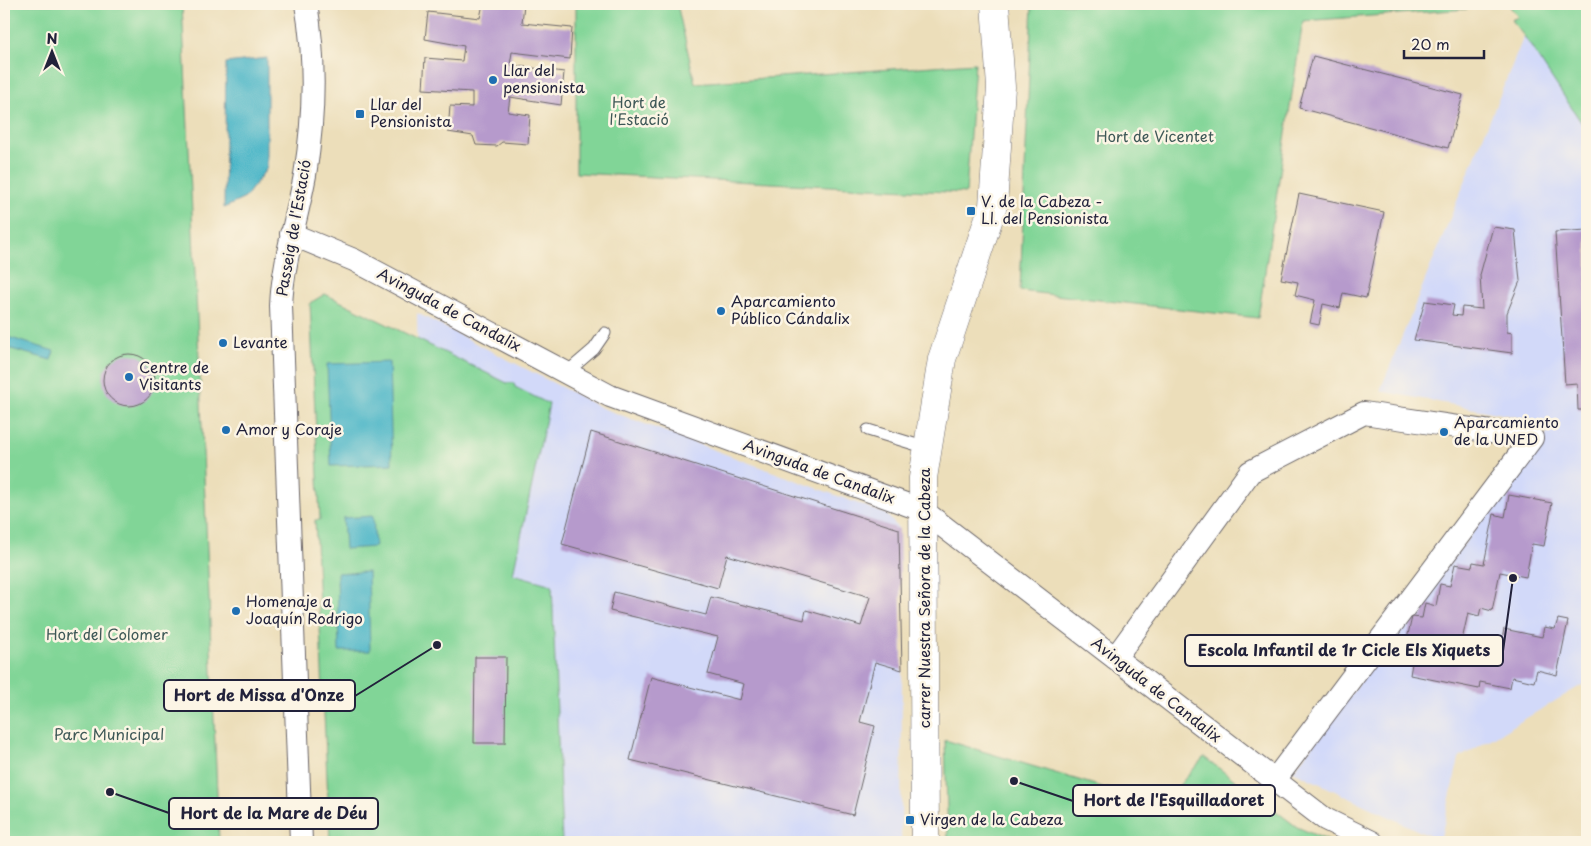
<svg xmlns="http://www.w3.org/2000/svg" width="1591" height="846" font-family="'Playpen Sans',sans-serif">
<style>
.built{fill:#d2d9f9}
.green{fill:#81d597;stroke:#527c69}
.water{fill:#49b5c7;stroke:#366c81}
.building{fill:#b69acc}
.lines{fill:none;stroke-linecap:round;stroke-linejoin:round}
.service-casing{stroke:#696467;stroke-width:13}
.minor-casing{stroke:#696467;stroke-width:24}
.tertiary-casing{stroke:#696467;stroke-width:29}
.service{stroke:#fff;stroke-width:11}
.minor{stroke:#fff;stroke-width:22}
.tertiary{stroke:#fff;stroke-width:28}
.poi-dot{fill:#1f6fb2;stroke:#fcf5e5;stroke-width:2}
.labels{text-anchor:middle;stroke-width:5;stroke-linejoin:round;paint-order:stroke}
.poi-label{font-size:15px;fill:#22223b;stroke:#fcf5e5;text-anchor:start}
.park-label{font-size:15px;fill:#3e5857;stroke:#fcf5e5}
.street-label{font-size:15px;fill:#22223b;stroke:#fcf5e5}
.leader{fill:none;stroke:#22223b;stroke-width:2}
.callout-dot{fill:#22223b;stroke:#fcf5e5;stroke-width:2}
.callout{fill:#fcf5e5;stroke:#22223b;stroke-width:2}
.callout-label{font-size:16px;text-anchor:middle;font-weight:bold;fill:#22223b}
</style>
<rect width="100%" height="100%" fill="#fcf5e5"/>
<filter id="ink" filterUnits="userSpaceOnUse"><feTurbulence type="fractalNoise" baseFrequency=".02" numOctaves="2"/><feDisplacementMap in="SourceGraphic" scale="10" xChannelSelector="R" yChannelSelector="G"/><feConvolveMatrix kernelMatrix="1 2 1 2 8 2 1 2 1" color-interpolation-filters="sRGB"/></filter>
<filter id="wash" filterUnits="userSpaceOnUse"><feTurbulence type="fractalNoise" baseFrequency=".0096" numOctaves="4" result="noise"/><feDisplacementMap in="SourceGraphic" scale="20" xChannelSelector="R" yChannelSelector="G"/><feGaussianBlur stdDeviation="1.12" result="paint"/><feColorMatrix in="noise" values="0 0 0 0 0 0 0 0 0 0 0 0 0 0 0 0 0 1.4 0 .05"/><feComposite in="paint" operator="in"/></filter>
<g filter="url(#wash)">
<rect width="100%" height="100%" fill="#ecdeba"/>
<path class="built" d="M 1524,36 L 1587,131 L 1587,682 L 1459,758 L 1440,841 L 1293,771 L 1554,424 L 1380,391 Z
M 417,313 L 602,408 L 886,514 L 899,529 L 902,670 L 901,842 L 562,842 L 552,586 L 420,549 Z"/>
<path class="green" d="M 4,4 L 182,4 L 200,378 L 219,842 L 4,842 Z
M 576,4 L 677,4 L 695,83 L 975,63 L 966,193 L 576,173 Z
M 1032,4 L 1462,4 L 1467,9 L 1303,21 L 1258,318 L 1020,291 Z
M 1508,4 L 1587,4 L 1587,131 L 1524,36 L 1511,20 L 1518,17 Z
M 325,294 L 507,383 L 514,383 L 515,387 L 549,404 L 513,574 L 552,585 L 562,842 L 330,842 L 315,520 L 320,520 L 310,303 Z
M 945,740 L 1162,805 L 1204,757 L 1297,827 L 1331,842 L 948,842 Z"/>
<path class="water" d="M 267,58 L 267,168 L 245,198 L 224,208 L 226,63 Z
M 4,336 L 54,351 L 51,360 L 4,347 Z
M 389,362 L 392,464 L 331,466 L 327,364 Z
M 373,516 L 375,547 L 345,549 L 343,518 Z
M 368,572 L 370,651 L 339,651 L 337,573 Z"/>
<g id="blocks">
<path class="building" d="M 483,4 L 524,4 L 522,23 L 572,28 L 570,59 L 512,52 L 510,65 L 564,72 L 561,105 L 510,97 L 508,112 L 530,115 L 528,144 L 502,142 L 497,146 L 476,145 L 473,136 L 448,132 L 450,106 L 472,107 L 472,92 L 423,89 L 425,58 L 462,61 L 464,46 L 425,39 L 428,12 L 480,18 Z
M 1313,56 L 1463,95 L 1448,148 L 1299,108 Z
M 1299,194 L 1384,212 L 1366,298 L 1343,293 L 1340,308 L 1323,304 L 1319,325 L 1310,323 L 1315,300 L 1295,295 L 1298,282 L 1281,279 Z
M 1493,227 L 1515,230 L 1520,281 L 1507,313 L 1507,332 L 1512,333 L 1512,353 L 1414,340 L 1425,301 L 1454,305 L 1452,315 L 1461,316 L 1462,307 L 1482,309 L 1480,275 Z
M 1587,230 L 1587,410 L 1578,410 L 1577,383 L 1565,384 L 1555,232 Z
M103 380a26 26 0 1 1 52 0a26 26 0 1 1-52 0Z
M 591,432 L 899,529 L 902,670 L 875,662 L 860,722 L 875,726 L 853,815 L 630,760 L 651,677 L 740,700 L 744,684 L 708,674 L 718,637 L 610,611 L 614,592 L 706,615 L 711,597 L 804,620 L 806,610 L 861,626 L 870,597 L 727,555 L 718,588 L 562,544 Z
M 1509,495 L 1552,503 L 1544,546 L 1532,544 L 1526,577 L 1500,572 L 1492,611 L 1481,608 L 1479,616 L 1468,613 L 1459,654 L 1492,661 L 1496,639 L 1502,640 L 1504,629 L 1542,637 L 1544,627 L 1555,629 L 1558,619 L 1568,621 L 1557,675 L 1537,670 L 1534,682 L 1512,677 L 1510,688 L 1480,682 L 1479,689 L 1410,675 L 1416,640 L 1407,639 L 1412,617 L 1422,618 L 1425,603 L 1436,606 L 1440,584 L 1450,586 L 1455,564 L 1472,567 L 1473,562 L 1484,564 L 1494,514 L 1505,517 Z
M 475,657 L 506,657 L 505,743 L 474,743 Z"/>
</g>
</g>
<g filter="url(#ink)">
<use href="#blocks" fill-opacity="0" stroke="#696467" stroke-width="1"/>
<g class="lines">
<defs>
<path id="service" d="M 566,373 L 594,349 L 605,333
M 868,430 L 927,448"/>
<path id="minor" d="M 291,234 L 354,260 L 610,396 L 922,510 L 1325,819 L 1372,842
M 1115,658 L 1250,472 L 1364,413 L 1532,438 L 1274,781
M 301,842 L 281,306 C 283,261 297,219 305,175 C 314,119 316,60 306,4"/>
<path id="tertiary" d="M 925,842 L 923,478 L 942,359 L 993,206 L 1001,87 L 995,4"/>
</defs>
<use href="#service" class="service-casing"/>
<use href="#minor" class="minor-casing"/>
<use href="#tertiary" class="tertiary-casing"/>
<use href="#service" class="service"/>
<use href="#minor" class="minor"/>
<use href="#tertiary" class="tertiary"/>
</g>
</g>
<g class="poi-dot">
<circle cx="493" cy="80" r="5"/>
<rect x="355" y="109" width="10" height="10" rx="2.5"/>
<rect x="966" y="206" width="10" height="10" rx="2.5"/>
<circle cx="721" cy="311" r="5"/>
<circle cx="223" cy="343" r="5"/>
<circle cx="129" cy="377" r="5"/>
<circle cx="226" cy="430" r="5"/>
<circle cx="1444" cy="432" r="5"/>
<circle cx="236" cy="611" r="5"/>
<rect x="905" y="815" width="10" height="10" rx="2.5"/>
</g>
<g class="labels">
<g class="poi-label">
<text x="503" y="76">Llar del<tspan x="503" dy="17">pensionista</tspan></text>
<text x="370" y="110">Llar del<tspan x="370" dy="17">Pensionista</tspan></text>
<text x="981" y="207">V. de la Cabeza -<tspan x="981" dy="17">Ll. del Pensionista</tspan></text>
<text x="731" y="307">Aparcamiento<tspan x="731" dy="17">Público Cándalix</tspan></text>
<text x="233" y="348">Levante</text>
<text x="139" y="373">Centre de<tspan x="139" dy="17">Visitants</tspan></text>
<text x="1454" y="428">Aparcamiento<tspan x="1454" dy="17">de la UNED</tspan></text>
<text x="236" y="435">Amor y Coraje</text>
<text x="246" y="607">Homenaje a<tspan x="246" dy="17">Joaquín Rodrigo</tspan></text>
<text x="920" y="825">Virgen de la Cabeza</text>
</g>
<g class="park-label">
<text x="639" y="108">Hort de<tspan x="639" dy="17">l'Estació</tspan></text>
<text x="1155" y="142">Hort de Vicentet</text>
<text x="107" y="640">Hort del Colomer</text>
<text x="109" y="740">Parc Municipal</text>
</g>
<g class="street-label">
<text transform="translate(294 228) rotate(-80)" y="5">Passeig de l'Estació</text>
<text transform="translate(449 310) rotate(28)" y="5">Avinguda de Candalix</text>
<text transform="translate(819 472) rotate(20)" y="5">Avinguda de Candalix</text>
<text transform="translate(925 598) rotate(-90)" y="5">carrer Nuestra Señora de la Cabeza</text>
<text transform="translate(1156 690) rotate(38)" y="5">Avinguda de Candalix</text>
</g>
</g>
<path class="leader" d="M1513 578L1503 651M437 645L355 696M1014 781L1073 801M110 792L169 813"/>
<g class="callout-dot">
<circle cx="1513" cy="578" r="5"/>
<circle cx="437" cy="645" r="5"/>
<circle cx="1014" cy="781" r="5"/>
<circle cx="110" cy="792" r="5"/>
</g>
<g class="callout">
<rect x="1185" y="635" width="318" height="31" rx="5"/>
<rect x="164" y="680" width="191" height="31" rx="5"/>
<rect x="1073" y="785" width="202" height="31" rx="5"/>
<rect x="169" y="798" width="209" height="31" rx="5"/>
</g>
<g class="callout-label">
<text x="1344" y="656">Escola Infantil de 1r Cicle Els Xiquets</text>
<text x="259" y="701">Hort de Missa d'Onze</text>
<text x="1174" y="806">Hort de l'Esquilladoret</text>
<text x="274" y="819">Hort de la Mare de Déu</text>
</g>
<rect width="1591" height="846" fill="none" stroke="#fcf5e5" stroke-width="20"/>
<g transform="translate(52 52)" stroke="#fcf5e5" stroke-width="4" paint-order="stroke">
<path d="M0-4L9 19L0 12L-9 19Z" fill="#22223b"/>
<text y="-8" font-size="14" font-weight="bold" text-anchor="middle" fill="#22223b">N</text>
</g>
<path d="M1404 50v8h80v-8" fill="none" stroke="#22223b" stroke-width="2.5"/>
<text x="1411" y="50" font-size="15" fill="#22223b" stroke="#fcf5e5" stroke-width="4" paint-order="stroke">20 m</text>
</svg>
